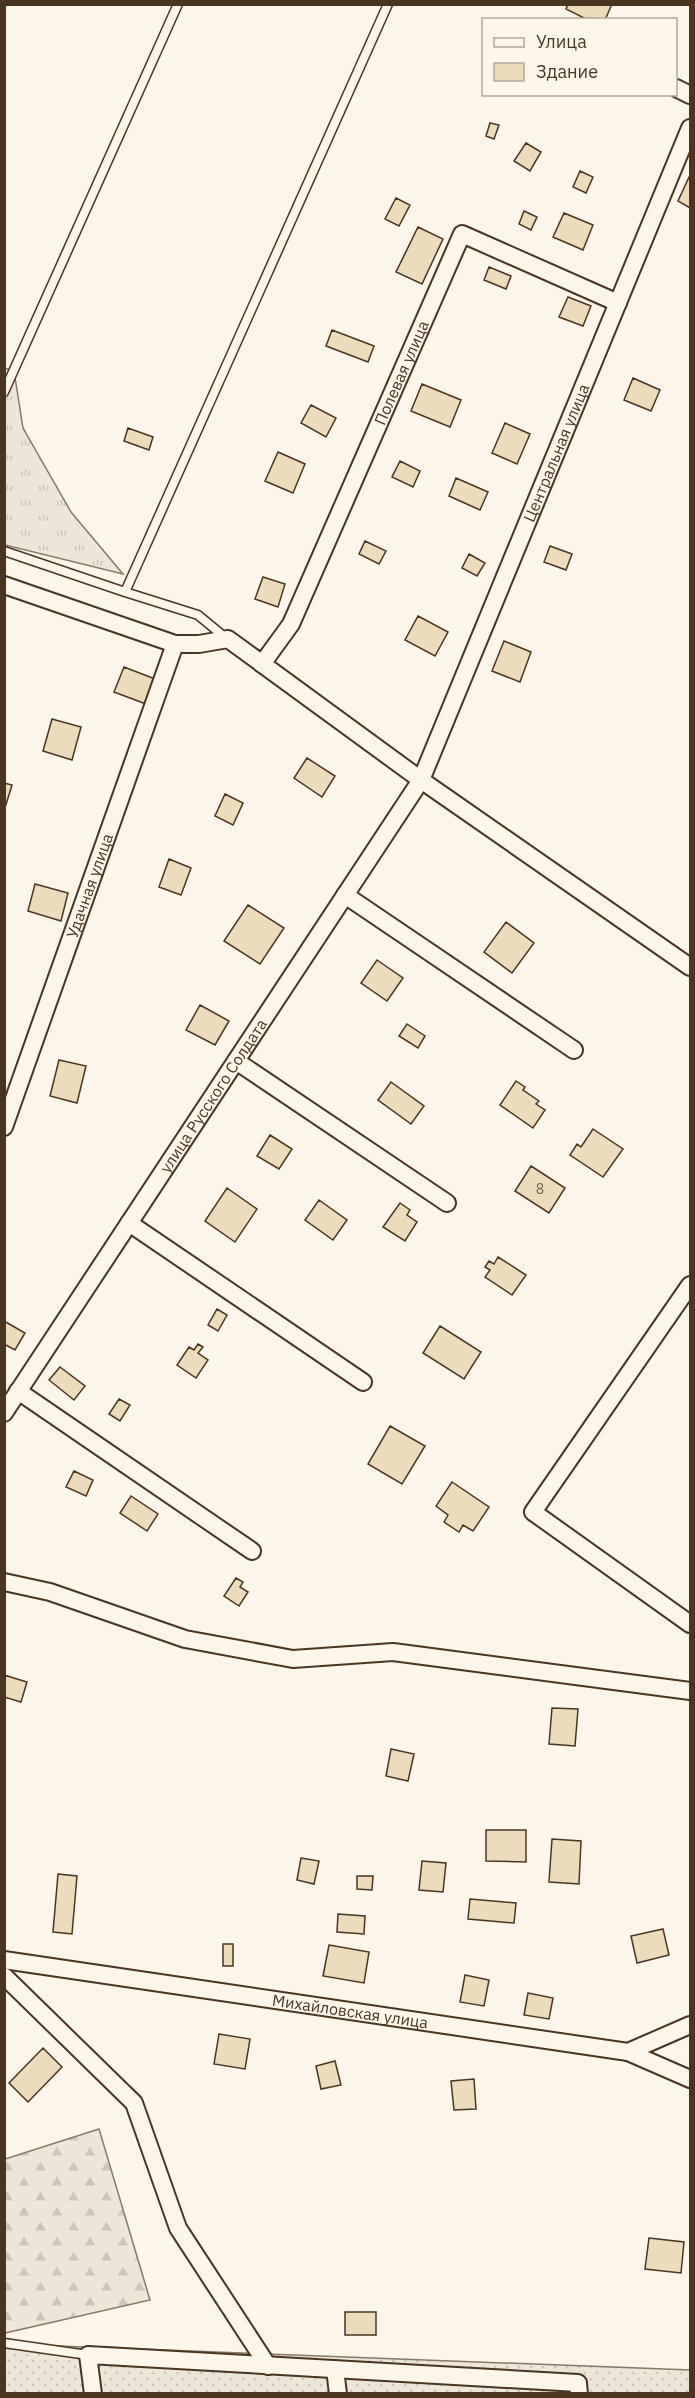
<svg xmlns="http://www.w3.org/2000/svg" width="695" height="2398" font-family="'IBM Plex Sans',sans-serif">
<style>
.grass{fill:url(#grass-tufts);stroke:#887966;stroke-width:1.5}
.forest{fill:url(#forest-firs);stroke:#887966;stroke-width:1.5}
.garden{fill:url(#garden-dots);stroke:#887966;stroke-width:1.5}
.building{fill:#ecdcbc;stroke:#4a3520;stroke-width:1.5}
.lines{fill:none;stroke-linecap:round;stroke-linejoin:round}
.lane-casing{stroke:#4a3520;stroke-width:11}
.street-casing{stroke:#4a3520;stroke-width:20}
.lane{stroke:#fbf6e9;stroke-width:8}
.street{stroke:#fbf6e9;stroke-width:16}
.labels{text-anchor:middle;stroke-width:4.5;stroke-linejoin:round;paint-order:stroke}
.number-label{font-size:14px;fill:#725f47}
.street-label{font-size:16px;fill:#4a3520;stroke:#fbf6e9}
</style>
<defs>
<pattern id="grass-tufts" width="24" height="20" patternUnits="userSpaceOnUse" patternTransform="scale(1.5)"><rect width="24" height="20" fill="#ede6d9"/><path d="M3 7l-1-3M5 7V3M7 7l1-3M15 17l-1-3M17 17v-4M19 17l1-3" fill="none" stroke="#cdc6ba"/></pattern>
<pattern id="forest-firs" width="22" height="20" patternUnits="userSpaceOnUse" patternTransform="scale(1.5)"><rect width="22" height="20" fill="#ede6d9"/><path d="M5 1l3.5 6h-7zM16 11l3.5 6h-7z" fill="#cdc6ba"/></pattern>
<pattern id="garden-dots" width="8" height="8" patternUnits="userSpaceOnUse" patternTransform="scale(1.5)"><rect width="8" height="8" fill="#ede6d9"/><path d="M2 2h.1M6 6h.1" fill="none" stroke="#cdc6ba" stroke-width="1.8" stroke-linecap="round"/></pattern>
</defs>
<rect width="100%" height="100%" fill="#fbf6e9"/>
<path class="grass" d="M 5,368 L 14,371 L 23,428 L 71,512 L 123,574 L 5,545 Z"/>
<path class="forest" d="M 99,2129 L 150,2300 L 5,2333 L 5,2159 Z"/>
<path class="garden" d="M 5,2344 L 690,2370 L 690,2394 L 5,2394 Z"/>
<path class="building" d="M 568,4 L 612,4 L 605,20 L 588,20 L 566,9 Z
M 490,123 L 499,125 L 494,139 L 486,136 Z
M 526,143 L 541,152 L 530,171 L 514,161 Z
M 580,171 L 593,177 L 586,193 L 573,187 Z
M 690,175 L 690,208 L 678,201 Z
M 396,198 L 410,205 L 399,226 L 385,219 Z
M 524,211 L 537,217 L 531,230 L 519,224 Z
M 564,213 L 593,225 L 583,250 L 553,237 Z
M 418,227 L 443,239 L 422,284 L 396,272 Z
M 489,267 L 511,276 L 506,289 L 484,280 Z
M 568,297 L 591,306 L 583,326 L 559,317 Z
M 332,330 L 374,346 L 368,362 L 326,346 Z
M 633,378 L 660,390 L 651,411 L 624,400 Z
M 422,384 L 461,400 L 450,427 L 411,411 Z
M 311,405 L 336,418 L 326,437 L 301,423 Z
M 505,423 L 530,434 L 517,464 L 492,453 Z
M 128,428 L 153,437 L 149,450 L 124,441 Z
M 278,452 L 305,464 L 293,493 L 265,481 Z
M 400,461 L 420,471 L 413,487 L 392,477 Z
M 456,478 L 488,492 L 480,510 L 449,496 Z
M 365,541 L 386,551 L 379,564 L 359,554 Z
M 550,546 L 572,554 L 566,570 L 544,562 Z
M 469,554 L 485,563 L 477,576 L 462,568 Z
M 263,577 L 285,584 L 278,607 L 255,599 Z
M 418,616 L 448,632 L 435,656 L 405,640 Z
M 504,641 L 531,652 L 520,682 L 492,671 Z
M 124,667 L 155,679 L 146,704 L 114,692 Z
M 52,719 L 81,727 L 72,760 L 43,751 Z
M 307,758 L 335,776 L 322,797 L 294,778 Z
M 4,783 L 12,785 L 4,811 Z
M 225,794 L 243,803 L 233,825 L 215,816 Z
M 169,859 L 191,868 L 181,895 L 159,887 Z
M 35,884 L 68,893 L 61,921 L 28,911 Z
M 248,905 L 284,928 L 260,964 L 224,941 Z
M 506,922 L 534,943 L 512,973 L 484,952 Z
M 377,960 L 403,978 L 387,1001 L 361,983 Z
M 200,1005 L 229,1021 L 215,1045 L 186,1030 Z
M 407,1024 L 425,1036 L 418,1048 L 399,1036 Z
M 59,1060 L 86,1066 L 77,1103 L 50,1096 Z
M 516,1081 L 525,1087 L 523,1090 L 539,1101 L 536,1104 L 545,1110 L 533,1128 L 500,1105 Z
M 391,1082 L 424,1106 L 411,1124 L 378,1100 Z
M 593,1129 L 623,1149 L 603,1177 L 570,1155 L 577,1144 L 581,1147 Z
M 270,1135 L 292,1149 L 279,1169 L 257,1156 Z
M 531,1166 L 565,1188 L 549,1213 L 515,1191 Z
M 227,1188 L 257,1209 L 235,1242 L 205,1221 Z
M 319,1200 L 347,1220 L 333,1240 L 305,1220 Z
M 400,1203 L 410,1210 L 407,1215 L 417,1222 L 405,1241 L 383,1227 Z
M 498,1257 L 526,1275 L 512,1295 L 485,1277 L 490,1270 L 485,1267 L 489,1261 L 494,1264 Z
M 217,1309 L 227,1315 L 218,1331 L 208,1325 Z
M 4,1321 L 25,1333 L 15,1350 L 4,1344 Z
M 440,1326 L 481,1352 L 464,1379 L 423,1353 Z
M 198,1344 L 203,1347 L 198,1353 L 208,1360 L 196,1378 L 177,1365 L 189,1347 L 194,1350 Z
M 60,1367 L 85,1386 L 74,1400 L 49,1380 Z
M 119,1399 L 130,1405 L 120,1421 L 109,1414 Z
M 390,1426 L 425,1446 L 402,1484 L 368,1464 Z
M 74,1471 L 93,1480 L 86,1496 L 66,1487 Z
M 452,1482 L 489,1507 L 473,1531 L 463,1525 L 459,1532 L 444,1522 L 448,1515 L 436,1506 Z
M 131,1496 L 158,1514 L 147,1531 L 120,1513 Z
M 236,1578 L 243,1582 L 240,1587 L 248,1592 L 239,1606 L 224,1596 Z
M 4,1675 L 27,1682 L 21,1702 L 4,1697 Z
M 552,1708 L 578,1709 L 575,1746 L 549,1744 Z
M 391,1749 L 414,1754 L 408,1781 L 386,1776 Z
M 486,1830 L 526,1830 L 526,1862 L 486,1861 Z
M 552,1839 L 581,1841 L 579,1884 L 549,1882 Z
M 301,1858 L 319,1861 L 314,1884 L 297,1880 Z
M 422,1861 L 446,1863 L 443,1892 L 419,1890 Z
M 58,1874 L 77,1876 L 72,1934 L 53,1932 Z
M 357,1876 L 373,1876 L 372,1890 L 357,1889 Z
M 470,1899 L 516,1903 L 514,1923 L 468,1919 Z
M 338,1914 L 365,1916 L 364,1934 L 337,1932 Z
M 663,1929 L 669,1955 L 637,1963 L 631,1936 Z
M 223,1944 L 233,1944 L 233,1966 L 223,1966 Z
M 329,1945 L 369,1952 L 364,1983 L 323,1976 Z
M 465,1975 L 489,1980 L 484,2006 L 460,2002 Z
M 528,1993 L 553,1998 L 549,2019 L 524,2015 Z
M 219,2034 L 250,2039 L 245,2069 L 214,2064 Z
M 43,2048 L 62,2067 L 28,2102 L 9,2083 Z
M 335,2061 L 341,2085 L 321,2089 L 316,2066 Z
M 474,2079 L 476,2109 L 454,2110 L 451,2081 Z
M 649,2238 L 684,2242 L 681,2273 L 645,2269 Z
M 345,2312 L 376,2312 L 376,2335 L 345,2335 Z"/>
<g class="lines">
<defs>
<path id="lane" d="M 4,392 L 178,4
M 4,551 L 125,592
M 227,639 L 198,615 L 125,592 L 388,4
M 4,2343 L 88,2355"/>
<g id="street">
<path d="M 676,88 L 690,95"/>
<path d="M 4,585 L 175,644 L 199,644 L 228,639 L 421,780 L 690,967"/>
<path id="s1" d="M 262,664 L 291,624 L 462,234 L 618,303"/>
<path d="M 345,895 L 574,1050"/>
<path d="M 236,1061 L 447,1203"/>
<path id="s2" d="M 4,1127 L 175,644"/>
<path d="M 129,1223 L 363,1382"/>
<path d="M 690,1285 L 533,1512 L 690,1624"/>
<path d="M 18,1391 L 252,1551"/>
<path id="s3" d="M 4,1413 L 421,780 L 690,128"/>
<path d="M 4,1582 L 50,1592 L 185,1639 L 293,1659 L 393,1652 L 690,1691"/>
<path id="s4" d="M 4,1960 L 628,2052 L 690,2025"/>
<path d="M 4,1976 L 134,2103 L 178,2228 L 268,2366"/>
<path d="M 628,2052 L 690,2079"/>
<path d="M 335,2369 L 338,2394"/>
<path d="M 93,2394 L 88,2355 L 578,2383 L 579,2394"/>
</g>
</defs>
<use href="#lane" class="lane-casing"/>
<use href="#street" class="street-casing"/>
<use href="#lane" class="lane"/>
<use href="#street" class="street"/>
</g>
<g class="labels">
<g class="number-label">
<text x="540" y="1194">8</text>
</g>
<g class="street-label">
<text dy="6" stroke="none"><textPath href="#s1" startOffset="324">Полевая улица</textPath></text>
<text dy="6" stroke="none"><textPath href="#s3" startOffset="1112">Центральная улица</textPath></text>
<text dy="6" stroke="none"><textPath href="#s2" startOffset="256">Удачная улица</textPath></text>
<text dy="6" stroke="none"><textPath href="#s3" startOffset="380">улица Русского Солдата</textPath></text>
<text dy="6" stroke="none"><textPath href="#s4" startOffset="350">Михайловская улица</textPath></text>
</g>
</g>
<rect width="695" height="2398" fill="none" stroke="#4a3520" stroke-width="12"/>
<rect x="482" y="18" width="195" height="78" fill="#fbf6e9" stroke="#b4a999" stroke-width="1.5"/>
<rect x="494" y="38" width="30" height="9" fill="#fbf6e9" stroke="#b4a999" stroke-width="1.5"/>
<text x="536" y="48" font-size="18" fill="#4a3520">Улица</text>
<rect x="494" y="63" width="30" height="18" fill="#ecdcbc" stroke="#b4a999" stroke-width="1.5"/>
<text x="536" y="78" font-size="18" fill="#4a3520">Здание</text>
</svg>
